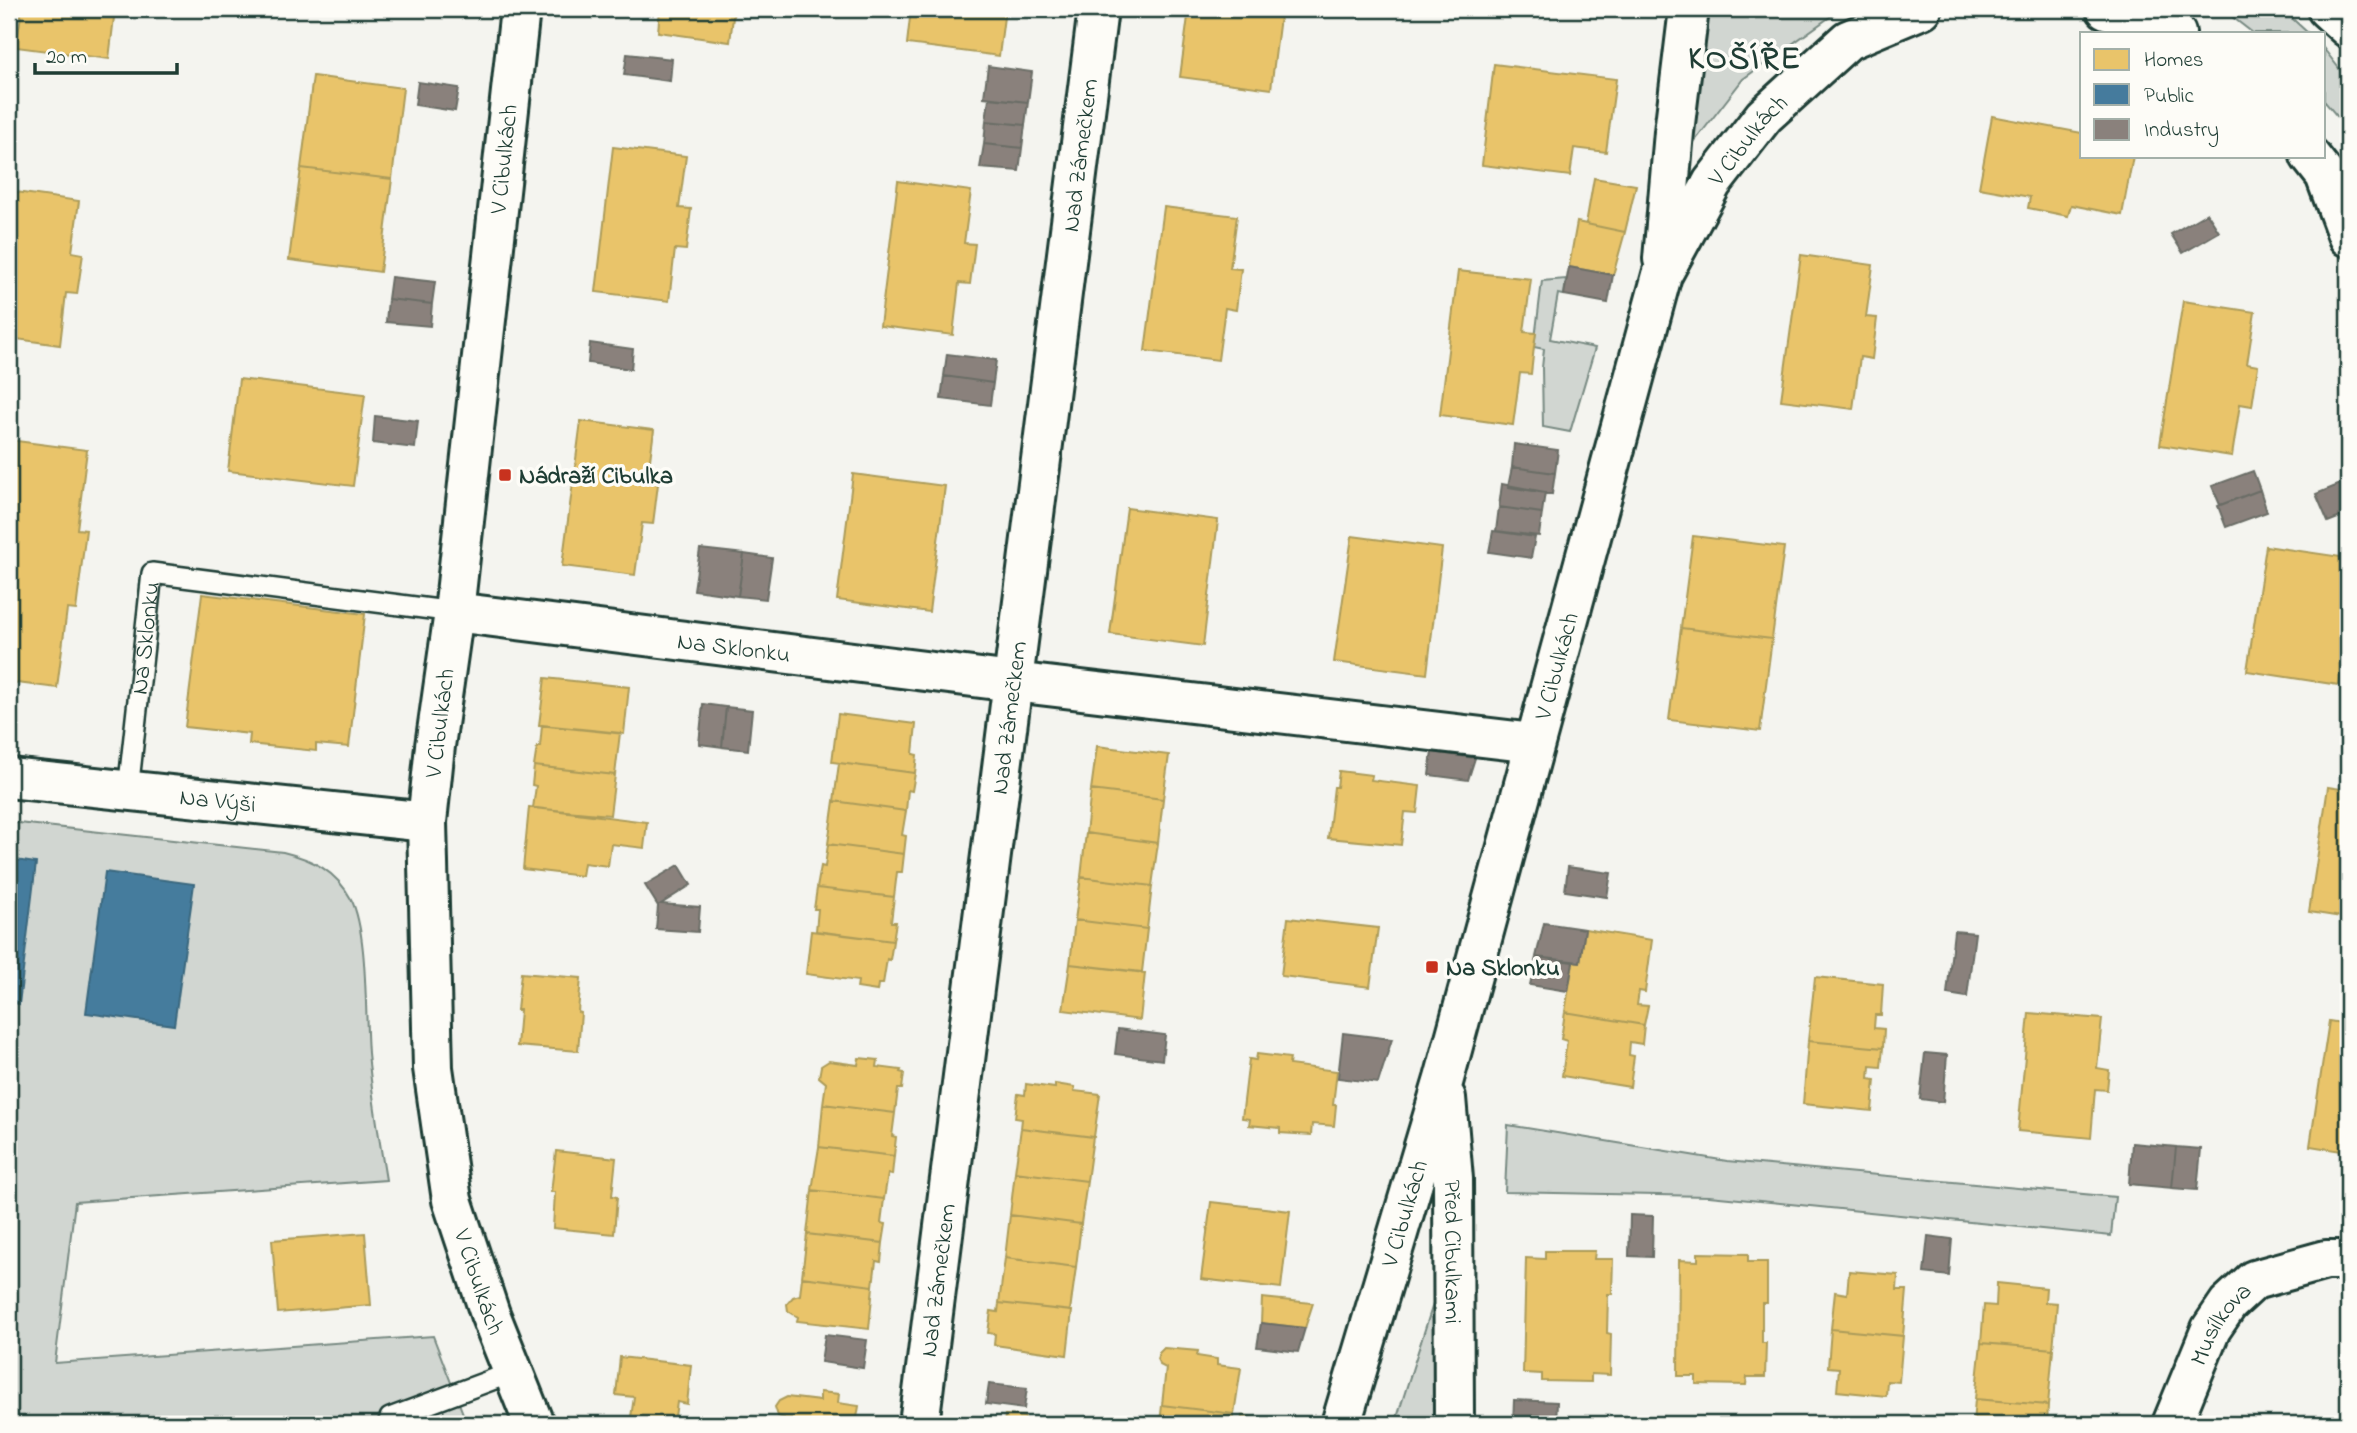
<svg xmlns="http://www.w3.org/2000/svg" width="2357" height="1433" font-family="'Indie Flower',sans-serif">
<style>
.green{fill:#d1d6d1;stroke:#788a82;stroke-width:2}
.homes{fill:#e9c46a;stroke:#ac9c5a;stroke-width:2}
.public{fill:#457b9d;stroke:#3a687e;stroke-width:2}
.industry{fill:#8a817c;stroke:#6a6d66;stroke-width:2}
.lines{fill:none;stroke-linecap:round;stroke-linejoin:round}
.service-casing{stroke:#1f3d34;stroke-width:24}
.minor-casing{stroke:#1f3d34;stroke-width:44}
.service{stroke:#fdfcf7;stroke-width:19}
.minor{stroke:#fdfcf7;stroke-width:38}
.poi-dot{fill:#c8321e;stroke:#fdfcf7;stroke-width:2.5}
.labels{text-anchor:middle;stroke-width:7;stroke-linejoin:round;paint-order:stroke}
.street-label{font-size:24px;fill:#1f3d34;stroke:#fdfcf7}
.poi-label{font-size:24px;font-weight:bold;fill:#1f3d34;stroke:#fdfcf7;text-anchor:start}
.district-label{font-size:32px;font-weight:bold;letter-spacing:2px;fill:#1f3d34;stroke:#fdfcf7}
</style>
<rect width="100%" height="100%" fill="#f4f4ef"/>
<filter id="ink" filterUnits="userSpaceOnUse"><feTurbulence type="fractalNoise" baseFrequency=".0143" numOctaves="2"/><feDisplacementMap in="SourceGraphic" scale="14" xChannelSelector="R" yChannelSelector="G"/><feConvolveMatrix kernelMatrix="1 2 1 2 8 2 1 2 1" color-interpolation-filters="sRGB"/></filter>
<g filter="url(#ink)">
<path class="green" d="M 1706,9 L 1841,9 L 1743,79 L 1695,141 L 1691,136 Z
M 2222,9 L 2282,9 L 2308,33 L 2253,33 Z
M 2324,49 L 2348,80 L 2348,129 L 2324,101 Z
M 1566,279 L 1564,295 L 1558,294 L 1550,339 L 1595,348 L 1570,432 L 1543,427 L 1542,368 L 1544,349 L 1534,347 L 1542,281 Z
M 9,822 L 283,852 C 312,859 336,871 351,899 C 368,932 365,1013 368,1053 C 372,1095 379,1138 386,1180 L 75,1202 L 55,1363 L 433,1336 L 467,1424 L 9,1424 Z
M 1508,1125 L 1727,1161 L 2115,1197 L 2111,1236 L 1709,1196 L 1505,1192 Z
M 1439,1285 L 1436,1424 L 1395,1424 Z"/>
<path class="homes" d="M 22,9 L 115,9 L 109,59 L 16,47 Z
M 660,9 L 734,9 L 730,42 L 658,32 Z
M 911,9 L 1005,9 L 999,56 L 907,44 Z
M 1189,9 L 1281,9 L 1271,89 L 1180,77 Z
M 1494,64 L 1616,79 L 1606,152 L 1574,148 L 1570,176 L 1482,165 Z
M 313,76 L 403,88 L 392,179 L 301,168 Z
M 1992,116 L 2082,133 L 2082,156 L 2133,156 L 2122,215 L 2071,205 L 2068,216 L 2028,208 L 2030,197 L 1979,188 Z
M 613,147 L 686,156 L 679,208 L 691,209 L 686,250 L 675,249 L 669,301 L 596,292 Z
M 301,168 L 392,179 L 380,272 L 289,260 Z
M 1594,178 L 1636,185 L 1625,232 L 1586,224 Z
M 898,181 L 971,191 L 964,243 L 975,244 L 970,284 L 959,283 L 953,335 L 880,326 Z
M 9,191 L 79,201 L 72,252 L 83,254 L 77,294 L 66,293 L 60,345 L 9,338 Z
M 1164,207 L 1237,216 L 1230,268 L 1241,269 L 1236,310 L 1225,308 L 1218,360 L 1145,351 Z
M 1577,222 L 1625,232 L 1613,275 L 1569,267 Z
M 1801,255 L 1873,265 L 1866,317 L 1877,318 L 1872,359 L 1860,357 L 1853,409 L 1781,400 Z
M 1458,271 L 1531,279 L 1524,332 L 1536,333 L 1534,347 L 1531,374 L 1520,373 L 1513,425 L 1440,415 Z
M 2183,301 L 2255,312 L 2247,364 L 2258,366 L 2252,406 L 2240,404 L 2232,456 L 2160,445 Z
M 239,379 L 365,394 L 353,486 L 228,471 Z
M 581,421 L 654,430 L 647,482 L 658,484 L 653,524 L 642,523 L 635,575 L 562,566 Z
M 9,440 L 87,450 L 77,529 L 86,530 L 76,610 L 67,609 L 57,688 L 9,682 Z
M 853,474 L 945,486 L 929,612 L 837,600 Z
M 1127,508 L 1218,520 L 1203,646 L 1110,634 Z
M 1352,536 L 1442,548 L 1427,674 L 1334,662 Z
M 1693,536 L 1784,547 L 1772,639 L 1681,628 Z
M 2266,546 L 2348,558 L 2348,625 L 2339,685 L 2247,671 Z
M 202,594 L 365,614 L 349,747 L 316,744 L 316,751 L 249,744 L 250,734 L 185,727 Z
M 1681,628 L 1772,639 L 1760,731 L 1669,720 Z
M 545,678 L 629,687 L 624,734 L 539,725 Z
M 838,714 L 916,724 L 913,754 L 917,755 L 915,773 L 832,762 Z
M 542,725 L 620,733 L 615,775 L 534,766 L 537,747 L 540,747 Z
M 1097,746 L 1169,755 L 1163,799 L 1091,790 Z
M 839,763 L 915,773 L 912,791 L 908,790 L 906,811 L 834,801 Z
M 534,766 L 615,775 L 610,815 L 533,808 L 536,786 L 532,785 Z
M 1339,771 L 1372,775 L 1371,780 L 1420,786 L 1417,813 L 1405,812 L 1401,845 L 1328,838 L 1334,787 L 1337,787 Z
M 2328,787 L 2348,790 L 2348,918 L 2309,912 Z
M 1091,790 L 1163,799 L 1158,843 L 1086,833 Z
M 834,801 L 906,811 L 902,835 L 906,836 L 904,854 L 828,844 Z
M 529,807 L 647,822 L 644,848 L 611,844 L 608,866 L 584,863 L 582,876 L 523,869 Z
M 1086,833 L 1158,843 L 1152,886 L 1081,877 Z
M 828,844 L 904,854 L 902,872 L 897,872 L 894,897 L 817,888 L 821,866 L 825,867 Z
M 1081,877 L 1152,886 L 1147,929 L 1075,920 Z
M 817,888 L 894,897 L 891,922 L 896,922 L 893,941 L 816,931 L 818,909 L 814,909 Z
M 1288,918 L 1378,928 L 1370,987 L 1281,976 Z
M 1075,920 L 1147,929 L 1142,972 L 1070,964 Z
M 1585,929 L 1652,940 L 1645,992 L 1639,991 L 1637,1005 L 1648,1006 L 1644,1025 L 1565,1012 L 1573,961 L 1580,962 Z
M 811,931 L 893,941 L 890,960 L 887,959 L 883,984 L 878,984 L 877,991 L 857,988 L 858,981 L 806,974 Z
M 1070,964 L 1145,973 L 1140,1020 L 1063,1010 Z
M 521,973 L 581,978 L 578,1012 L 581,1013 L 578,1051 L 517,1046 L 520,1010 L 517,1010 Z
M 1815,977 L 1883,984 L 1881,1015 L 1875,1015 L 1874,1028 L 1884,1029 L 1883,1048 L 1808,1041 Z
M 1565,1012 L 1644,1025 L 1642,1044 L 1630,1042 L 1629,1055 L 1634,1056 L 1630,1087 L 1562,1076 L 1567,1041 L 1561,1039 Z
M 2029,1013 L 2102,1019 L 2097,1068 L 2109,1070 L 2107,1090 L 2095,1089 L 2091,1138 L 2018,1131 Z
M 2329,1021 L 2348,1024 L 2348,1152 L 2310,1146 Z
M 1808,1041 L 1883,1048 L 1881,1067 L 1870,1066 L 1869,1079 L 1875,1080 L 1872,1111 L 1803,1104 Z
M 1257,1054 L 1290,1058 L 1289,1065 L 1337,1071 L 1333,1105 L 1336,1105 L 1334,1126 L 1312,1124 L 1311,1135 L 1280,1133 L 1280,1128 L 1249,1125 L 1250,1119 L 1242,1118 L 1249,1059 L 1256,1060 Z
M 859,1058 L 878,1060 L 877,1067 L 901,1070 L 900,1072 L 904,1073 L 902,1089 L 898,1089 L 895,1113 L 823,1104 L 826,1083 L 819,1077 L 821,1066 L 829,1061 L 858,1065 Z
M 1026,1084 L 1055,1088 L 1055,1084 L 1075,1087 L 1074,1091 L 1100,1094 L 1094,1137 L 1021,1128 L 1022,1119 L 1015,1118 L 1018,1094 L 1025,1095 Z
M 823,1104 L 895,1113 L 892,1136 L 896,1137 L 894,1156 L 819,1147 Z
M 1021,1128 L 1093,1137 L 1087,1181 L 1015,1172 Z
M 819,1147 L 894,1156 L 892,1175 L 888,1174 L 884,1199 L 812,1190 Z
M 556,1151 L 616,1158 L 612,1196 L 617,1197 L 614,1234 L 553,1228 L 555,1192 L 551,1192 Z
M 1015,1172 L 1087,1181 L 1081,1224 L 1010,1215 Z
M 812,1190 L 884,1199 L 881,1223 L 886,1224 L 883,1243 L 807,1234 Z
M 1211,1202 L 1290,1211 L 1281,1288 L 1201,1279 Z
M 1010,1215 L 1081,1224 L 1076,1267 L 1005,1258 Z
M 365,1233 L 371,1305 L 278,1313 L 272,1240 Z
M 807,1234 L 883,1243 L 881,1262 L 876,1261 L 873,1286 L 802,1277 Z
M 1545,1251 L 1595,1251 L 1594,1259 L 1613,1259 L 1612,1294 L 1608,1294 L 1607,1333 L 1611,1334 L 1610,1375 L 1591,1374 L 1591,1382 L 1542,1381 L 1542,1374 L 1523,1373 L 1526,1258 L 1545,1259 Z
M 1698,1253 L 1748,1254 L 1748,1262 L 1767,1262 L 1767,1303 L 1762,1303 L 1762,1343 L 1766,1343 L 1765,1377 L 1747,1377 L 1746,1385 L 1696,1384 L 1696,1376 L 1678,1376 L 1679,1260 L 1698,1261 Z
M 1005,1258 L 1076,1267 L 1070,1311 L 999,1303 Z
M 1849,1271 L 1898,1275 L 1897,1290 L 1907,1290 L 1903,1336 L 1831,1329 L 1835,1292 L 1847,1294 Z
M 802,1277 L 873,1286 L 869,1329 L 797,1321 L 798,1317 L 788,1311 L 787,1304 L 793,1297 L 800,1295 Z
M 1997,1283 L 2046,1288 L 2045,1302 L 2057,1303 L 2053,1349 L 1981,1343 L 1984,1305 L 1996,1306 Z
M 1262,1298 L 1313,1303 L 1305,1328 L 1261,1323 Z
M 999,1303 L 1072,1311 L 1067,1355 L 994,1345 L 995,1334 L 988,1333 L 991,1311 L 998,1312 Z
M 1831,1329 L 1903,1336 L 1899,1382 L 1887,1381 L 1886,1396 L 1837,1391 L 1839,1368 L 1828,1367 Z
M 1981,1343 L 2053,1349 L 2048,1405 L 1975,1399 Z
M 1164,1348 L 1198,1351 L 1197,1356 L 1217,1359 L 1217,1365 L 1241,1368 L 1234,1414 L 1162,1405 L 1166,1368 L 1160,1365 L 1157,1359 L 1159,1353 Z
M 620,1357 L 691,1365 L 687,1404 L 677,1402 L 674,1424 L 630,1424 L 634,1397 L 616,1395 Z
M 2343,1387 L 2348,1387 L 2348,1424 L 2341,1424 Z
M 820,1392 L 839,1394 L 838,1403 L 859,1406 L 856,1424 L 783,1424 L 784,1418 L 778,1416 L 775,1407 L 779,1401 L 787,1397 L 820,1401 Z
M 1975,1399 L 2048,1405 L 2047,1424 L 1973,1424 Z
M 1162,1405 L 1234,1414 L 1233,1424 L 1160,1424 Z
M 1005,1415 L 1025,1417 L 1024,1424 L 983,1424 L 984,1422 L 1004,1424 Z
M 1242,1416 L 1278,1420 L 1277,1424 L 1241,1424 Z"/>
<path class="public" d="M 9,859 L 36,863 L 19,1004 L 9,1002 Z
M 105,872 L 194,884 L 174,1025 L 86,1013 Z"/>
<path class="industry" d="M 627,54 L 672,59 L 670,81 L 624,75 Z
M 988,66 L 1032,72 L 1028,102 L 984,97 Z
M 418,82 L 459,88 L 455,111 L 415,105 Z
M 989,98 L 1028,102 L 1025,125 L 986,121 Z
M 986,121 L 1025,125 L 1022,148 L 984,144 Z
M 984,144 L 1022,148 L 1019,171 L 980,168 Z
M 2207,213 L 2219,232 L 2183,253 L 2171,234 Z
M 1569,267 L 1613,275 L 1608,303 L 1564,295 Z
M 391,277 L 435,282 L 432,304 L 388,299 Z
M 388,299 L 432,304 L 430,326 L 386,322 Z
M 590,343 L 633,349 L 631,369 L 588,363 Z
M 947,354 L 996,360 L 993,383 L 944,376 Z
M 944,376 L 993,383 L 990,405 L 941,399 Z
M 375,416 L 418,421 L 415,448 L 373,443 Z
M 1514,444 L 1558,450 L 1555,473 L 1512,467 Z
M 1512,467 L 1555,473 L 1552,494 L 1508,487 Z
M 2253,471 L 2260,490 L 2220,505 L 2212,486 Z
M 2348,481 L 2348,514 L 2328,522 L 2316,494 Z
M 1502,484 L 1545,492 L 1542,513 L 1499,507 Z
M 2260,490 L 2267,512 L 2226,527 L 2218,506 Z
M 1499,507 L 1542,513 L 1539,536 L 1496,531 Z
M 1493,531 L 1535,537 L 1531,558 L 1489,552 Z
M 700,549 L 744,554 L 738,596 L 694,590 Z
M 744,554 L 772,558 L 766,599 L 738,596 Z
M 703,704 L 726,707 L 722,747 L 699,744 Z
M 726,707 L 752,710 L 748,750 L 722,747 Z
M 1432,752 L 1475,758 L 1468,780 L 1429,775 Z
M 679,865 L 691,885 L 661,904 L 700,907 L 698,932 L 656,929 L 658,906 L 645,885 Z
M 1568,867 L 1611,873 L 1607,897 L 1565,891 Z
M 1544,923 L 1585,929 L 1580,962 L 1536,957 Z
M 1954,931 L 1975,933 L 1967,997 L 1947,994 Z
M 1536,957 L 1573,962 L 1568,991 L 1530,985 Z
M 1118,1029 L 1165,1035 L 1162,1060 L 1115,1054 Z
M 1343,1033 L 1392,1039 L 1378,1083 L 1338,1078 Z
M 1925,1053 L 1947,1055 L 1943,1102 L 1920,1099 Z
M 2132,1143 L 2176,1147 L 2172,1188 L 2129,1184 Z
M 2176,1147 L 2201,1149 L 2197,1190 L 2172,1188 Z
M 1630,1215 L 1653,1216 L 1652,1257 L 1629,1256 Z
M 1928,1236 L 1952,1239 L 1949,1276 L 1924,1273 Z
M 1261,1323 L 1305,1328 L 1298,1352 L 1257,1347 Z
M 825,1335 L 867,1340 L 863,1368 L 821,1362 Z
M 989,1384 L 1027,1388 L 1024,1409 L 986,1404 Z
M 1514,1400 L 1557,1402 L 1556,1424 L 1513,1423 Z"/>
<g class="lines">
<defs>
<g id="service">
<path id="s1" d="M 128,791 L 152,573 L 454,612"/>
<path d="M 388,1424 L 390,1418 L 513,1372"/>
</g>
<g id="minor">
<path id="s2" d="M 520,9 L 454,612 L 435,746 L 427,822 L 433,1068 L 452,1200 L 490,1314 L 534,1424"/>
<path d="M 2106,9 L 2176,33"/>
<path d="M 2327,9 L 2348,28"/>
<path d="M 2310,156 L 2325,175 L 2348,237"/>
<path d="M 1663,259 L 1674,132 L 1689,9"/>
<path id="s3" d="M 454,612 L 1013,682 L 1533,743"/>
<path id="s4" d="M 9,778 L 427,822"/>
<path id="s5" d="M 1446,1098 L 1453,1179 L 1454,1424"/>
<path id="s6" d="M 919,1424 L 1098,9"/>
<path id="s7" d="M 1341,1424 L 1444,1079 L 1662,275 L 1712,183 L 1764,116 L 1848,40 L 1922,9"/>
<path id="s8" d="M 2172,1424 L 2211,1329 L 2228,1304 L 2254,1280 L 2326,1260 L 2348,1260"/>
</g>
</defs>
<use href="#service" class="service-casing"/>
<use href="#minor" class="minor-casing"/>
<use href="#service" class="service"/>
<use href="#minor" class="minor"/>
</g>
</g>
<g class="poi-dot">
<rect x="498" y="468" width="14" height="14" rx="3.5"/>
<rect x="1425" y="960" width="14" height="14" rx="3.5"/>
</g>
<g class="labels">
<g class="street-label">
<text dy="8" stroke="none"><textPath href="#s7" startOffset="1354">V Cibulkách</textPath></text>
<text dy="8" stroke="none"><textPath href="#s6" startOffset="1279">Nad Zámečkem</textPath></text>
<text transform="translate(503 159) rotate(-84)" y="8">V Cibulkách</text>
<text dy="8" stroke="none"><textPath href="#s1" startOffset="154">Na Sklonku</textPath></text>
<text dy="8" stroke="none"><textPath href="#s3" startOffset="282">Na Sklonku</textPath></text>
<text dy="8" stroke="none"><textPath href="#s7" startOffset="788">V Cibulkách</textPath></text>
<text dy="8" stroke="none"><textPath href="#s6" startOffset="712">Nad Zámečkem</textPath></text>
<text transform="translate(439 723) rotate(-83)" y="8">V Cibulkách</text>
<text dy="8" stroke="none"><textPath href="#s4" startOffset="210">Na Výši</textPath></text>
<text dy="8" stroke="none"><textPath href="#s7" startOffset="220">V Cibulkách</textPath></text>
<text dy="8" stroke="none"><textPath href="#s5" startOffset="154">Před Cibulkami</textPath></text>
<text dy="8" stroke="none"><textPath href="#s6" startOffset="145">Nad Zámečkem</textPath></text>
<text dy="8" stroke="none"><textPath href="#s2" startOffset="1284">V Cibulkách</textPath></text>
<text dy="8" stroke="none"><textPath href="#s8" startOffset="112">Musílkova</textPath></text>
</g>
<g class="poi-label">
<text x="519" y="483">Nádraží Cibulka</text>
<text x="1446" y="975">Na Sklonku</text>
</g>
<g class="district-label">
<text x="1745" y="68">KOŠÍŘE</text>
</g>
</g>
<rect width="2357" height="1433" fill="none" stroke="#fdfcf7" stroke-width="35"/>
<rect x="18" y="18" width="2322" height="1398" fill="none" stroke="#1f3d34" stroke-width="2.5" filter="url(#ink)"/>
<rect x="2080" y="32" width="245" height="126" fill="#fdfcf7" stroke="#a4b0a9" stroke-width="2"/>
<rect x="2094" y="49" width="35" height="21" fill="#e9c46a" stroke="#a4b0a9" stroke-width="2"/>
<text x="2144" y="66" font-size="21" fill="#1f3d34">Homes</text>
<rect x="2094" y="84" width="35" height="21" fill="#457b9d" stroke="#a4b0a9" stroke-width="2"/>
<text x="2144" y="102" font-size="21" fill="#1f3d34">Public</text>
<rect x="2094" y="119" width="35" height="21" fill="#8a817c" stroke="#a4b0a9" stroke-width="2"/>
<text x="2144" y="136" font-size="21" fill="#1f3d34">Industry</text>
<path d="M35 63v10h142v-10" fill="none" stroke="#1f3d34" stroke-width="3.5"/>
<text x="46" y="63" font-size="21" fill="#1f3d34" stroke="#fdfcf7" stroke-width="5" paint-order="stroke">20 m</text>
</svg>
